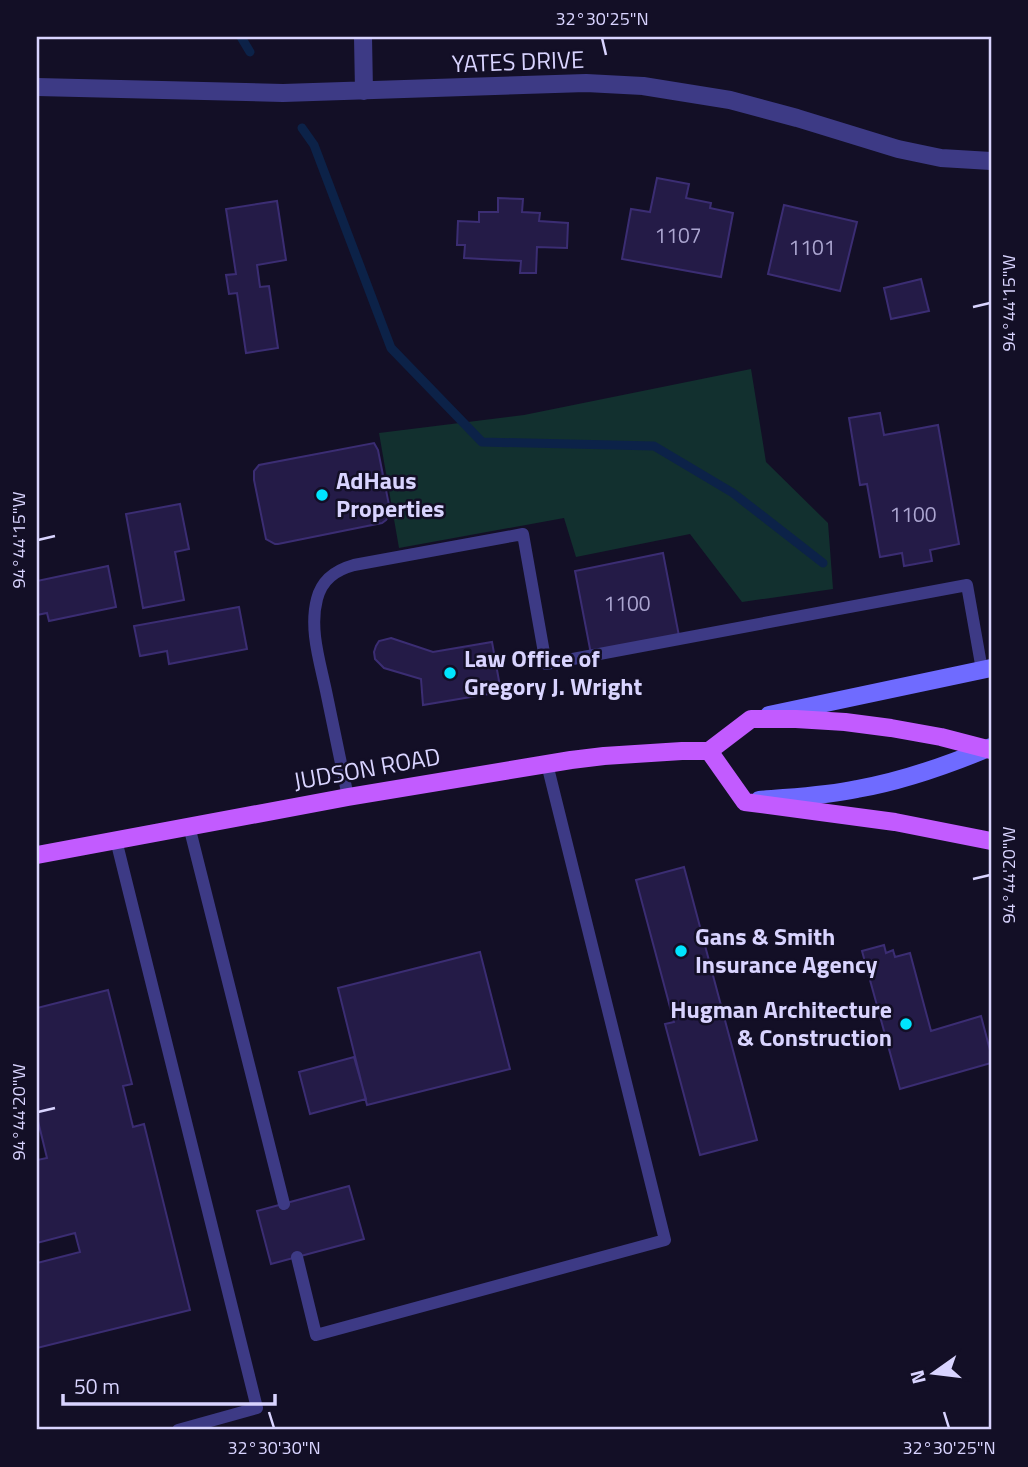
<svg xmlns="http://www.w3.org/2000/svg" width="1028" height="1467" font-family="'Titillium Web',sans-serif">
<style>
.green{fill:#12302f}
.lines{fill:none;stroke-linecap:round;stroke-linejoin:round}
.stream{stroke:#0c2248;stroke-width:9}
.building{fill:#241b47;stroke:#3b2d73;stroke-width:2}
.lane{stroke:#3d3a85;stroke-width:12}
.street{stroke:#3d3a85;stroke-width:18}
.secondary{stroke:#6f6bff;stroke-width:18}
.primary{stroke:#c25bff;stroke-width:18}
.ticks{fill:none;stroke:#d9d4ff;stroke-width:2.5}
.poi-dot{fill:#00e5ff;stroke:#130f26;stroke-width:2.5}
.labels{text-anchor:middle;stroke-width:5;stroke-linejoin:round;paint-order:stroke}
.number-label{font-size:21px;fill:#aca6d1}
.street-label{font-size:24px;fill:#d9d4ff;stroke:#130f26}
.poi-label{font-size:24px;font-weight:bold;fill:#d9d4ff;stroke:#130f26;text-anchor:start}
.neatline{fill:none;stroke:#d9d4ff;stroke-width:2.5}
.ticks-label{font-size:18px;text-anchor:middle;fill:#d9d4ff}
</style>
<rect width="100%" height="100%" fill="#130f26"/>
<path class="green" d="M 751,369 L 766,462 L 828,523 L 833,589 L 742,602 L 690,534 L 576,557 L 564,518 L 399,548 L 379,433 L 524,415 Z"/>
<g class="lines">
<path class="stream" d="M 241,37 L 250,52
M 302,128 L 314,145 L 391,348 L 482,442 L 654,446 L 733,493 L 823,563"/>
</g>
<path class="building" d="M 657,178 L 689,184 L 686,198 L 711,203 L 710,208 L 733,213 L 721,277 L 622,259 L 631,209 L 650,212 Z
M 498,198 L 523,199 L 522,212 L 540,213 L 539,221 L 568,223 L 567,248 L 537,247 L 536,273 L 520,273 L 521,261 L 464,258 L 465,245 L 457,245 L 458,221 L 479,222 L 479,212 L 498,212 Z
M 277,201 L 286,260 L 257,265 L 260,287 L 269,286 L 278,348 L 246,353 L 237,293 L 229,294 L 226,275 L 236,274 L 226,209 Z
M 784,205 L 857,222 L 840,291 L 768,274 Z
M 921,279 L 929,311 L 891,319 L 884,288 Z
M 880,413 L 884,435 L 938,425 L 959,544 L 930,550 L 932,561 L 904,566 L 902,553 L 880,557 L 867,484 L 860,485 L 849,418 Z
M 374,443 L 378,450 L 390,510 L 390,514 L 386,520 L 382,523 L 278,544 L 275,544 L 266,539 L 254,480 L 254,471 L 259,465 Z
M 180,504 L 189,549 L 175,552 L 184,600 L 143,608 L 126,514 Z
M 663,553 L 679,636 L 591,654 L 575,571 Z
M 108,566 L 116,607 L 49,621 L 47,613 L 37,615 L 37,581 Z
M 239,607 L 247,649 L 169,664 L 167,651 L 140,656 L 134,626 Z
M 391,638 L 433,652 L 492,642 L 501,692 L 423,705 L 421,679 L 384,668 L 375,659 L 374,652 L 376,646 L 379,641 Z
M 684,867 L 757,1140 L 700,1155 L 665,1024 L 674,1022 L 636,880 Z
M 884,945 L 886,953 L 893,950 L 895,957 L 910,953 L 931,1031 L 981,1016 L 991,1054 L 991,1063 L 900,1089 L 862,951 Z
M 480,952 L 510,1069 L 367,1105 L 338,988 Z
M 108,990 L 132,1084 L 123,1086 L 133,1127 L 144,1124 L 190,1310 L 37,1348 L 37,1263 L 80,1252 L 75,1233 L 37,1243 L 37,1160 L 47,1158 L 37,1117 L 37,1008 Z
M 354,1057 L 366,1099 L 310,1114 L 299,1072 Z
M 349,1186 L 364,1239 L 271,1264 L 257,1211 Z"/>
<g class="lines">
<path class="lane" d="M 348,797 C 341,762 333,726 326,691 C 320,662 309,629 317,599 C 322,579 336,570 354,565 L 523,534 L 546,664 L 967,585 L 982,670
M 189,826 L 284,1204
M 116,840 L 257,1408 L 178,1430
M 297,1257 L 316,1335 L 665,1240 L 547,764"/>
<path class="street" d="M 363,37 L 364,91
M 37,87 L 283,93 L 586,83 L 643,86 L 730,100 L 797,118 L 898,149 L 941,158 L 991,161"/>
<path class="secondary" d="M 769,715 L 991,668
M 759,800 C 792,797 825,796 857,789 C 903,781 948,765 991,747"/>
<path class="primary" d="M 709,751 L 745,802 L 895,822 L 991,841
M 37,855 L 348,797 L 571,760 L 604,756 L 682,751 L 709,751 L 751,719 L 796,719 L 845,722 L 891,728 L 941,737 L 991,750"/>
</g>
<path class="ticks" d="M 602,38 L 606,55M 973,307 L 990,303M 38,540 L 55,536M 973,879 L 990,875M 38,1112 L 55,1108M 269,1412 L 274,1428M 944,1412 L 949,1428"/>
<g class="poi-dot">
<circle cx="322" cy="495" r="7"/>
<circle cx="450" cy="673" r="7"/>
<circle cx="681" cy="951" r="7"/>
<circle cx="906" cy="1024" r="7"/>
</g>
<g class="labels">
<g class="number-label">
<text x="678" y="243">1107</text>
<text x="812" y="255">1101</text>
<text x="913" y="522">1100</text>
<text x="627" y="611">1100</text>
</g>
<g class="street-label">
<text transform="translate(518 62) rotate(-2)" y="8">YATES DRIVE</text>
<text transform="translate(367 769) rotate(-10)" y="8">JUDSON ROAD</text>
</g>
<g class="poi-label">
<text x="336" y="489">AdHaus<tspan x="336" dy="28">Properties</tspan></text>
<text x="464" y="667">Law Office of<tspan x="464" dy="28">Gregory J. Wright</tspan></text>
<text x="695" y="945">Gans &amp; Smith<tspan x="695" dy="28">Insurance Agency</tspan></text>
<text x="892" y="1018" text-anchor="end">Hugman Architecture<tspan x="892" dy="28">&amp; Construction</tspan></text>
</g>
</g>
<rect width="1028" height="1467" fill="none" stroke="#130f26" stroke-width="77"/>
<g transform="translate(934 1373) rotate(256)" stroke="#130f26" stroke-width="5" paint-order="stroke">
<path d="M0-5L12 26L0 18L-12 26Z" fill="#d9d4ff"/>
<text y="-10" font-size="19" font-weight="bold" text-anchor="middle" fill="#d9d4ff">N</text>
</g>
<path d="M63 1394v10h212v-10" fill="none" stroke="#d9d4ff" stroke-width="3.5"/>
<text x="74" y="1394" font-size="21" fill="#d9d4ff" stroke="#130f26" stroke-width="5" paint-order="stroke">50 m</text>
<rect x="38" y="38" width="952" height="1390" class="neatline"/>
<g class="ticks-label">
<text x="602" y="25">32°30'25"N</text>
<text transform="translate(1009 303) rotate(-90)" y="6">94°44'15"W</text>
<text transform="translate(19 540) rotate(-90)" y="6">94°44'15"W</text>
<text transform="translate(1009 875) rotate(-90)" y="6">94°44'20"W</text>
<text transform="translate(19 1112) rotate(-90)" y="6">94°44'20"W</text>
<text x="274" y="1454">32°30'30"N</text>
<text x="949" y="1454">32°30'25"N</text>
</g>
</svg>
